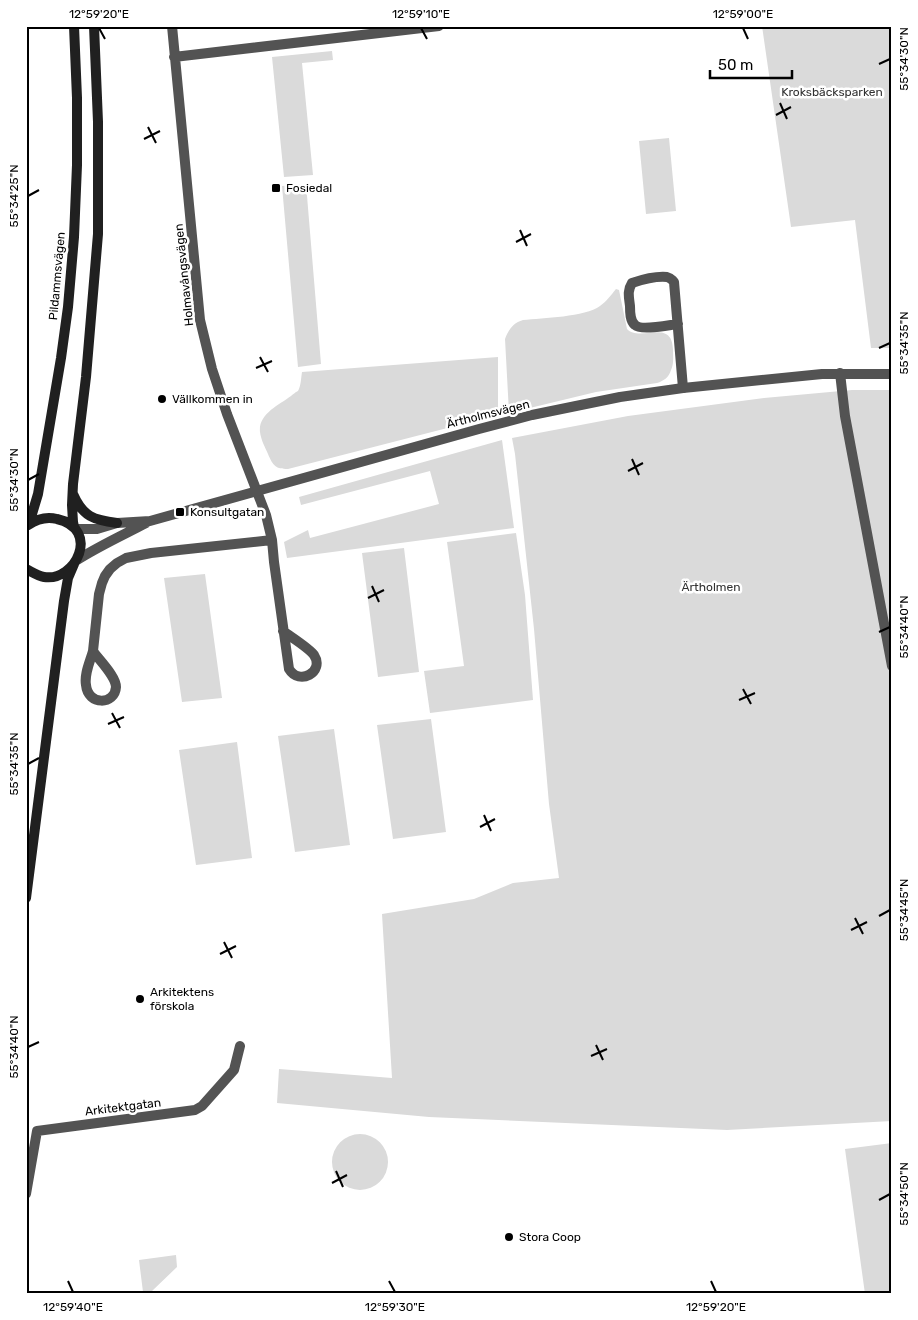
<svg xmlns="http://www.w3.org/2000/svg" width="918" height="1320" font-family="Rubik,sans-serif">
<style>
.green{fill:#dadada}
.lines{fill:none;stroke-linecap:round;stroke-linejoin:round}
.minor{stroke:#535353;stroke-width:10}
.tertiary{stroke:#535353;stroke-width:10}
.secondary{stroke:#202020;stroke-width:10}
.ticks{fill:none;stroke:#000;stroke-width:2}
.poi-dot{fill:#000;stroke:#fff;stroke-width:2}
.labels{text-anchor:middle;stroke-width:5;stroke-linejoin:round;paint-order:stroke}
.park-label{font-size:12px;fill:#313131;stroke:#fff}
.poi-label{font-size:12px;fill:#000;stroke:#fff;text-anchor:start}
.street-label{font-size:12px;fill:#000;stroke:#fff}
.neatline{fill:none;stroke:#000;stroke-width:2}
.ticks-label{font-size:12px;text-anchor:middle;fill:#000}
</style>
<rect width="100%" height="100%" fill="#fff"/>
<path class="green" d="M 762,26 L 892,26 L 892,348 L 871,348 L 855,220 L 791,227 Z
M 332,51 L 333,60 L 302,63 L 313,175 L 284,177 L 272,57 Z
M 669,138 L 676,211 L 646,214 L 639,141 Z
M 306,184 L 321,364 L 298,367 L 282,186 Z
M 616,289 L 619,290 L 627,329 C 640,343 672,317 673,350 C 673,357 674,364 671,370 C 669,377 664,381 657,383 L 596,392 L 509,413 L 505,339 C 509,329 513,323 523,320 C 543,318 585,317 600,306 C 606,302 611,295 616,289 Z
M 498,357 L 498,415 L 288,469 C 276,469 273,466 268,454 C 265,447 261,440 260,432 C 258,414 279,405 291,396 C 292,395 297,391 298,391 C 301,386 301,378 302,372 Z
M 852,390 L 892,390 L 892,1121 L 727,1130 L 429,1117 L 277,1103 L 279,1069 L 392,1078 L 382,914 L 474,899 L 513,883 L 559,878 L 549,804 L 534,629 L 515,454 L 512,438 L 628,416 L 764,398 Z
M 502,440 L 514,528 L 287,558 L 284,542 L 308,530 L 310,538 L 439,504 L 430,471 L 301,505 L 299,497 Z
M 516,533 L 525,595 L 533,700 L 430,713 L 424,671 L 464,666 L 447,542 Z
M 404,548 L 419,672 L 378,677 L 362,553 Z
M 205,574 L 222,698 L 182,702 L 164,578 Z
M 431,719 L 446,832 L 393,839 L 377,725 Z
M 334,729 L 350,845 L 295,852 L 278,736 Z
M 237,742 L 252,858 L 196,865 L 179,750 Z
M332 1162a28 28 0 1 1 56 0a28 28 0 1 1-56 0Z
M 892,1143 L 892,1294 L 865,1294 L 845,1149 Z
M 176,1255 L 177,1267 L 152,1291 L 143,1292 L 139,1260 Z"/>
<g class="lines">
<path class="minor" d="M 172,26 L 200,320 L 212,369 L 227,414 L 266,515 L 272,540 L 274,562 L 289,669 C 299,686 325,672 314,655 C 309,648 291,637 283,631
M 174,57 L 439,26
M 678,324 C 669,325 641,331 635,325 C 630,321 630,312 630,306 C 629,297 627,291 632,283 C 641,280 657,276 667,277 C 671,278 671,279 674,282 L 683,388
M 840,373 L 845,416 L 892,666
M 93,651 C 90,662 84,674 86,685 C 88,706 115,705 116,687 C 116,676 99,660 93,651 L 99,594 L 102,583 L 105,576 L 110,569 L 117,563 L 126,558 L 151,553 L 272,540
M 26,1194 L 37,1131 L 195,1110 L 202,1106 L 234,1070 L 240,1046"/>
<path class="tertiary" d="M 76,529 L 97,529 L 117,523 L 150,521 L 479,429 L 532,415 L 620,397 L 683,388 L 822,374 L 892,374
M 77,560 C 99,546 123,535 146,523"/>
<path class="secondary" d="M 73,494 C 83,517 94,520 117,523
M 29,524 L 38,494 L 61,358 L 68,307 L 74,237 L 77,165 L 77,98 L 74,26
M 74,527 L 73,522 L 72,505 L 73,484 L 86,377 L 98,234 L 98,122 L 94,26
M 26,569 C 32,572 38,576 44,577 C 76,582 101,529 57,519 C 46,516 37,519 28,525
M 26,898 L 64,601 L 68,578 L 74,564"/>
</g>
<path class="ticks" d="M 99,28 L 105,39M 421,28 L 427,39M 743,28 L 748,39M 879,64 L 890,59M 780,103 L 787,119M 776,115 L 791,107M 148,127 L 156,143M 144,139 L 160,131M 28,196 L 39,190M 520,230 L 527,246M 516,242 L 531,234M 879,348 L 890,343M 260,357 L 268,372M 256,368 L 272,361M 632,459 L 639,475M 628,471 L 643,463M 28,480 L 39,474M 372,586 L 379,602M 368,598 L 384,590M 879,632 L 890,627M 743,689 L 751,704M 739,700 L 755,693M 112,713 L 120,728M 108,724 L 124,717M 28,764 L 39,758M 484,815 L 491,831M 480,827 L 495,819M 879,916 L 890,910M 855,918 L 863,934M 851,930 L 867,922M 224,942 L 232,958M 220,954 L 236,946M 596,1045 L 603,1060M 28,1047 L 39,1042M 591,1056 L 607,1049M 336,1171 L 343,1187M 332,1183 L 347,1175M 879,1200 L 890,1194M 68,1281 L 73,1292M 389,1281 L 395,1292M 711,1281 L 716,1292"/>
<g class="poi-dot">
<rect x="271" y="183" width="10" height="10" rx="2.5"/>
<circle cx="162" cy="399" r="5"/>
<rect x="175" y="507" width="10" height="10" rx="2.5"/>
<circle cx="140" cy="999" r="5"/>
<circle cx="509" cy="1237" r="5"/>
</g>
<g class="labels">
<g class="park-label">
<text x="832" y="96">Kroksbäcksparken</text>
<text x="711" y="591">Ärtholmen</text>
</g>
<g class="poi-label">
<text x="286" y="192">Fosiedal</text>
<text x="172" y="403">Vällkommen in</text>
<text x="190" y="516">Konsultgatan</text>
<text x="150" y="996">Arkitektens<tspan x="150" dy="14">förskola</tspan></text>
<text x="519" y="1241">Stora Coop</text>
</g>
<g class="street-label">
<text transform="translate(184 275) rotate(-96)" y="4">Holmavångsvägen</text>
<text transform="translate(57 276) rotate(-85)" y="4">Pildammsvägen</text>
<text transform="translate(488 414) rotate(-14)" y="4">Ärtholmsvägen</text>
<text transform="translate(123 1107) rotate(-7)" y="4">Arkitektgatan</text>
</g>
</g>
<rect width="918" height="1320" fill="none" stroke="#ffffff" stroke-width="55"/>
<path d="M710 70v8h82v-8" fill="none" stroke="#000000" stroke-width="2.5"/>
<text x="718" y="70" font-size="15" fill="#000000" stroke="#ffffff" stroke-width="4" paint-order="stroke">50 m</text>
<rect x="28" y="28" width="862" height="1264" class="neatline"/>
<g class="ticks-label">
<text x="99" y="18">12°59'20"E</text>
<text x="421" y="18">12°59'10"E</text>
<text x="743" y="18">12°59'00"E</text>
<text transform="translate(904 59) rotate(-90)" y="4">55°34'30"N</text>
<text transform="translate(14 196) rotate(-90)" y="4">55°34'25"N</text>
<text transform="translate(904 343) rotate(-90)" y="4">55°34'35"N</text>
<text transform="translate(14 480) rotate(-90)" y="4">55°34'30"N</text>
<text transform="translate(904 627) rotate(-90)" y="4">55°34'40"N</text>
<text transform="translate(14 764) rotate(-90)" y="4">55°34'35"N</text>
<text transform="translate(904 910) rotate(-90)" y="4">55°34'45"N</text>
<text transform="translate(14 1047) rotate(-90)" y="4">55°34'40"N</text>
<text transform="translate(904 1194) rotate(-90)" y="4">55°34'50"N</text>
<text x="73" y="1311">12°59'40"E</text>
<text x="395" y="1311">12°59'30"E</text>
<text x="716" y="1311">12°59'20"E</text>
</g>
</svg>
